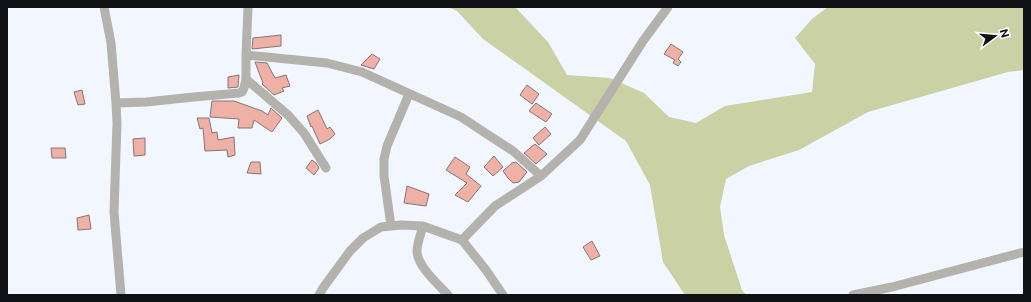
<svg xmlns="http://www.w3.org/2000/svg" width="1031" height="302" font-family="'Public Sans',sans-serif">
<style>
.green{fill:#c9d1a5}
.building{fill:#efb0a5;stroke:#837774}
.lines{fill:none;stroke-linecap:round;stroke-linejoin:round}
.minor{stroke:#b4b2ad;stroke-width:9}
</style>
<rect width="100%" height="100%" fill="#f2f6ff"/>
<path class="green" d="M 448,7 L 515,7 L 548,42 L 567,75 L 610,78 L 644,93 L 669,117 L 696,123 L 725,106 L 812,92 L 815,64 L 795,38 L 812,19 L 828,7 L 1024,7 L 1024,70 L 1008,72 L 868,112 L 799,150 L 749,166 L 726,179 L 720,207 L 724,235 L 742,290 L 746,295 L 685,295 L 663,262 L 650,185 L 626,141 L 483,39 L 457,11 Z"/>
<path class="building" d="M 281,35 L 281,46 L 252,49 L 253,38 Z
M 671,44 L 683,52 L 678,59 L 681,62 L 678,66 L 673,63 L 675,60 L 664,54 Z
M 372,54 L 380,59 L 374,69 L 361,65 Z
M 255,62 L 267,63 L 275,78 L 286,75 L 290,86 L 282,88 L 284,91 L 274,95 L 262,84 L 263,83 Z
M 239,75 L 238,87 L 228,88 L 228,77 Z
M 527,85 L 539,94 L 532,104 L 520,95 Z
M 82,90 L 85,104 L 78,105 L 74,92 Z
M 212,101 L 234,101 L 262,111 L 268,115 L 271,108 L 282,118 L 272,132 L 254,120 L 252,128 L 238,128 L 239,119 L 210,117 Z
M 536,103 L 552,114 L 546,122 L 529,111 Z
M 318,110 L 327,129 L 330,127 L 335,134 L 330,139 L 320,144 L 312,126 L 311,127 L 307,116 Z
M 197,118 L 209,118 L 212,133 L 217,132 L 218,140 L 234,137 L 235,155 L 228,157 L 227,150 L 205,151 L 203,128 L 200,129 Z
M 545,127 L 551,134 L 539,145 L 533,138 Z
M 145,138 L 145,155 L 134,156 L 133,139 Z
M 535,144 L 547,154 L 536,164 L 524,153 Z
M 51,148 L 65,148 L 66,158 L 52,158 Z
M 494,156 L 503,167 L 493,176 L 484,167 Z
M 455,157 L 470,167 L 466,174 L 481,186 L 468,202 L 455,195 L 467,183 L 446,170 Z
M 312,160 L 316,163 L 319,168 L 314,175 L 306,168 Z
M 251,162 L 260,162 L 261,174 L 247,173 Z
M 516,162 L 527,172 L 519,182 L 513,183 L 508,178 L 503,171 L 512,163 Z
M 407,186 L 429,194 L 426,206 L 404,203 Z
M 89,215 L 91,229 L 78,230 L 77,218 Z
M 592,241 L 600,256 L 591,260 L 583,247 Z"/>
<g class="lines">
<path class="minor" d="M 104,7 L 111,43 L 116,103 L 117,123 L 114,212 L 121,295
M 246,55 L 327,63 L 362,72 L 461,117 L 513,151 L 541,176
M 246,79 L 288,115 L 304,133 L 326,168
M 116,103 L 146,102 L 194,97 L 239,93 L 242,92 L 244,88 L 246,79 L 246,55 L 248,7
M 391,226 L 384,176 L 384,159 L 387,146 L 409,94
M 423,226 C 421,234 417,243 417,251 C 417,266 439,285 448,295
M 462,240 L 486,270 L 503,295
M 319,295 L 323,288 L 350,251 L 363,238 L 381,227 L 401,225 L 423,226 L 462,240 L 495,206 L 541,176 L 580,140 L 643,41 L 668,7
M 853,295 L 892,287 L 1024,252"/>
</g>
<rect width="1031" height="302" fill="none" stroke="#0f1114" stroke-width="16"/>
<g transform="translate(995 36) rotate(74)" stroke="#ffffff" stroke-width="3" paint-order="stroke">
<path d="M0-3L7 15L0 10L-7 15Z" fill="#0f1114"/>
<text y="-6" font-size="11" font-weight="bold" text-anchor="middle" fill="#0f1114">N</text>
</g>
</svg>
